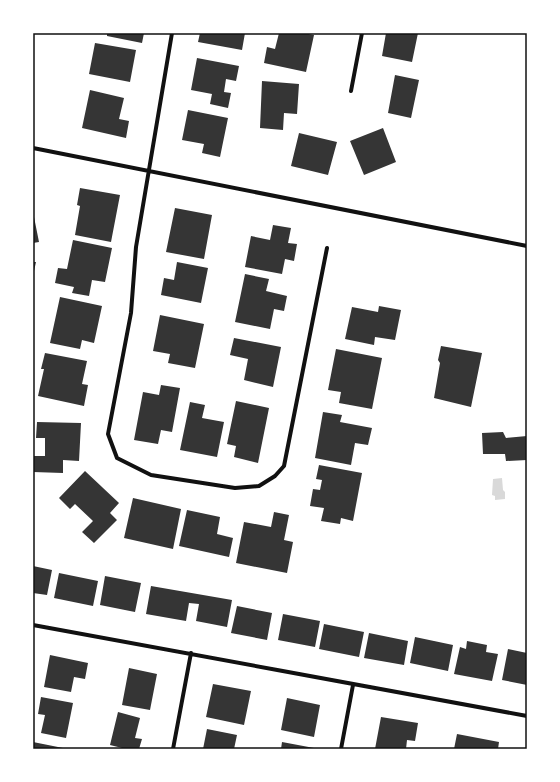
<svg xmlns="http://www.w3.org/2000/svg" width="560" height="782" font-family="Lato,sans-serif">
<style>
.water{fill:#d9d9d9}
.building{fill:#353535}
.lines{fill:none;stroke-linecap:round;stroke-linejoin:round}
.minor{stroke:#111;stroke-width:4}
.neatline{fill:none;stroke:#111;stroke-width:1.5}
</style>
<rect width="100%" height="100%" fill="#fff"/>
<path class="water" d="M 502,478 L 503,490 L 505,492 L 505,499 L 495,500 L 495,496 L 492,495 L 493,479 Z"/>
<path class="building" d="M 107,33 L 144,33 L 142,43 L 107,36 Z
M 200,33 L 245,33 L 242,50 L 198,42 Z
M 279,33 L 303,33 L 314,35 L 306,72 L 264,63 L 267,47 L 275,49 Z
M 386,33 L 418,33 L 412,62 L 382,56 Z
M 95,43 L 136,50 L 130,82 L 89,74 Z
M 197,58 L 239,66 L 236,81 L 226,79 L 224,92 L 231,93 L 228,108 L 210,104 L 212,94 L 191,90 Z
M 395,75 L 419,80 L 411,118 L 388,113 Z
M 262,81 L 299,84 L 297,114 L 284,113 L 283,130 L 260,128 Z
M 90,90 L 124,98 L 119,119 L 129,121 L 126,138 L 82,128 Z
M 188,110 L 228,118 L 220,157 L 202,153 L 204,144 L 182,140 Z
M 383,128 L 396,162 L 364,175 L 350,141 Z
M 299,133 L 337,142 L 328,175 L 291,166 Z
M 80,188 L 120,195 L 111,242 L 75,235 L 80,206 L 77,205 Z
M 175,208 L 212,215 L 204,259 L 166,252 Z
M 34,217 L 39,242 L 33,243 L 33,218 Z
M 273,225 L 291,228 L 288,243 L 297,244 L 294,261 L 285,259 L 282,274 L 245,267 L 251,236 L 270,240 Z
M 73,240 L 112,248 L 105,282 L 92,280 L 89,296 L 72,293 L 74,287 L 55,283 L 58,268 L 67,269 Z
M 33,262 L 36,262 L 34,271 L 33,271 Z
M 177,262 L 208,268 L 201,303 L 161,295 L 164,278 L 174,280 Z
M 245,274 L 269,279 L 266,291 L 287,296 L 284,311 L 274,309 L 270,329 L 235,322 Z
M 60,297 L 102,306 L 94,343 L 82,340 L 80,349 L 50,343 Z
M 379,306 L 401,310 L 395,340 L 375,337 L 374,345 L 345,339 L 352,307 L 378,312 Z
M 160,315 L 204,324 L 195,368 L 168,363 L 170,354 L 153,351 Z
M 234,338 L 281,347 L 273,387 L 244,380 L 248,359 L 230,355 Z
M 441,346 L 482,353 L 471,407 L 434,398 L 440,363 L 438,360 Z
M 336,349 L 382,358 L 372,409 L 339,403 L 341,392 L 328,390 Z
M 45,353 L 87,361 L 82,384 L 88,385 L 84,406 L 38,396 L 44,369 L 41,369 Z
M 161,385 L 180,388 L 172,432 L 161,430 L 158,444 L 134,440 L 143,392 L 159,395 Z
M 236,401 L 269,408 L 258,463 L 234,457 L 236,446 L 227,444 Z
M 190,402 L 205,405 L 202,418 L 224,422 L 217,457 L 180,450 Z
M 323,412 L 342,415 L 340,422 L 372,428 L 368,445 L 355,443 L 351,465 L 315,458 Z
M 37,422 L 81,423 L 79,461 L 63,460 L 63,473 L 33,472 L 33,456 L 45,456 L 45,438 L 36,438 Z
M 503,432 L 506,438 L 527,436 L 527,460 L 506,461 L 505,454 L 483,454 L 482,433 Z
M 319,465 L 362,473 L 353,521 L 341,518 L 340,524 L 321,521 L 324,508 L 310,506 L 313,489 L 320,490 L 322,480 L 316,479 Z
M 85,471 L 119,503 L 110,513 L 117,520 L 94,543 L 82,532 L 93,521 L 75,504 L 70,509 L 59,498 Z
M 133,498 L 181,509 L 173,549 L 124,538 Z
M 187,510 L 220,517 L 217,534 L 233,538 L 229,557 L 179,546 Z
M 274,512 L 289,515 L 284,540 L 293,542 L 287,573 L 236,563 L 244,522 L 271,527 Z
M 33,566 L 52,570 L 47,595 L 33,593 Z
M 59,573 L 98,581 L 93,606 L 54,598 Z
M 105,576 L 141,583 L 135,612 L 100,605 Z
M 151,586 L 232,600 L 227,627 L 196,621 L 199,604 L 189,603 L 186,621 L 146,614 Z
M 237,606 L 272,613 L 267,640 L 231,633 Z
M 283,614 L 320,621 L 315,647 L 278,640 Z
M 324,624 L 364,632 L 359,657 L 319,649 Z
M 369,633 L 408,641 L 404,665 L 364,658 Z
M 415,637 L 453,645 L 448,671 L 410,663 Z
M 467,641 L 487,645 L 486,652 L 498,654 L 492,681 L 454,674 L 460,647 L 466,649 Z
M 508,649 L 527,653 L 527,685 L 502,680 Z
M 50,655 L 88,663 L 85,679 L 74,677 L 71,692 L 44,687 Z
M 129,668 L 157,674 L 150,710 L 122,705 Z
M 213,684 L 251,691 L 244,725 L 206,717 Z
M 41,697 L 73,703 L 66,738 L 41,733 L 45,715 L 38,714 Z
M 287,698 L 320,705 L 314,737 L 281,730 Z
M 118,712 L 140,718 L 135,738 L 142,739 L 139,749 L 126,749 L 110,745 Z
M 381,717 L 418,723 L 415,741 L 407,740 L 406,749 L 375,749 Z
M 207,729 L 237,735 L 234,749 L 203,749 Z
M 457,734 L 499,742 L 498,749 L 454,749 Z
M 33,742 L 63,748 L 63,749 L 33,749 Z
M 282,742 L 314,748 L 314,749 L 281,749 Z"/>
<g class="lines">
<path class="minor" d="M 172,33 L 136,247 L 131,313 L 108,434 L 117,458 L 151,475 L 235,488 L 259,486 L 275,476 L 284,466 L 327,248
M 351,91 L 362,33
M 33,148 L 527,246
M 33,625 C 198,654 362,687 527,716
M 173,749 L 191,653
M 341,749 L 353,685"/>
</g>
<rect width="560" height="782" fill="none" stroke="#ffffff" stroke-width="68"/>
<rect x="34" y="34" width="492" height="714" class="neatline"/>
</svg>
